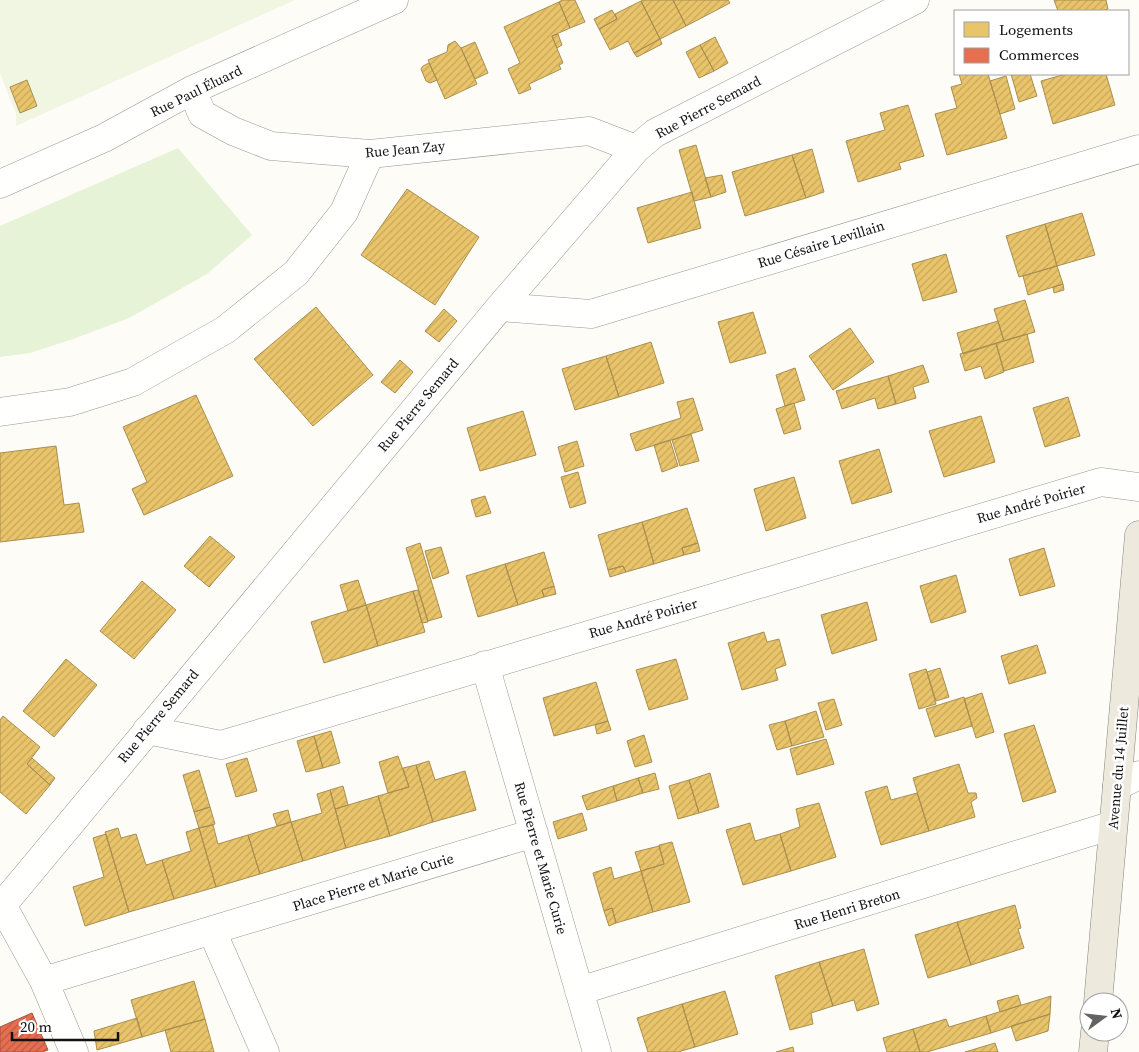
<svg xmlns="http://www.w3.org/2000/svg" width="1139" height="1052" font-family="'Source Serif 4',serif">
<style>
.grass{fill:#e7f3d7}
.pitch{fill:#f0f6e1}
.homes{fill:url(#homes-hatch);stroke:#a88e4f}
.shops{fill:url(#shops-hatch);stroke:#a7533e}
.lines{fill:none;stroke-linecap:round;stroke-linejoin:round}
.minor-casing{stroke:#979795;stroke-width:29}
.major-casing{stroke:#858482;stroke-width:29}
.minor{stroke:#fffffe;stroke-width:28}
.major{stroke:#ede9dc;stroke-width:28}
.labels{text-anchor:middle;stroke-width:5;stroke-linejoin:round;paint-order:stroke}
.street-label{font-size:14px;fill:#111;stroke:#fff}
</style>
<defs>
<pattern id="homes-hatch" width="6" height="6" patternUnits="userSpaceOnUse" patternTransform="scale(1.25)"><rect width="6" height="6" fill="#e9c46a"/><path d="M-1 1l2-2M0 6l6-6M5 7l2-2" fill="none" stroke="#c7a75b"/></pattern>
<pattern id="shops-hatch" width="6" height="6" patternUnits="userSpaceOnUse" patternTransform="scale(1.25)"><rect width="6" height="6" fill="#e76f51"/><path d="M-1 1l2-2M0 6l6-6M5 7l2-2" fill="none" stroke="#ba5a42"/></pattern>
</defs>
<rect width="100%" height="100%" fill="#fdfcf7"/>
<path class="grass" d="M 178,148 L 252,235 L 207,274 L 129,318 L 73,339 L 30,353 L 0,357 L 0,226 Z"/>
<path class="pitch" d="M 0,0 L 295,0 L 16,126 L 16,114 L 0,73 Z"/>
<path class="homes" d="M 562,0 L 575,0 L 585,22 L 570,28 L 559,2 Z
M 643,0 L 673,0 L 686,26 L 660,39 L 641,1 Z
M 673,0 L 728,0 L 730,3 L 686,26 Z
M 1054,0 L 1106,0 L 1108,9 L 1102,11 L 1058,11 Z
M 641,1 L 660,39 L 634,53 L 628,41 L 610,50 L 599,29 L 617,19 L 615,14 Z
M 559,2 L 570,28 L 552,36 L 563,63 L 559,65 L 561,69 L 529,84 L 531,89 L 519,94 L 508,69 L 520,63 L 504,27 Z
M 612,10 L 617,19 L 599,29 L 594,19 Z
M 558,34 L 562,45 L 557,48 L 552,36 Z
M 715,37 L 728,63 L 714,71 L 700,45 Z
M 660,39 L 662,44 L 637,57 L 634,53 Z
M 455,41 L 461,48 L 477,84 L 445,99 L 428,60 L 447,52 L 448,45 Z
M 475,42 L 488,73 L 475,79 L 461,48 Z
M 700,45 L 714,71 L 699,78 L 686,52 Z
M 429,63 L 437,80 L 430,83 L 426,81 L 421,69 L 423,66 Z
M 959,74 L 988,74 L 1007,138 L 947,155 L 935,114 L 957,108 L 951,87 L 962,84 Z
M 1011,74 L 1030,74 L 1037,96 L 1019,102 Z
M 1066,74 L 1106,74 L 1115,105 L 1053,124 L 1041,81 Z
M 1006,76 L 1015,109 L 1000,114 L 990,81 Z
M 27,80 L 37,106 L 20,113 L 10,87 Z
M 908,105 L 924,156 L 899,163 L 901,169 L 858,182 L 846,141 L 885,130 L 880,113 Z
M 696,145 L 711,197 L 694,201 L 679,150 Z
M 812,149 L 824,192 L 806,198 L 792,155 Z
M 792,155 L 806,198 L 745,216 L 732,172 Z
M 722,175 L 726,192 L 711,197 L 705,178 Z
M 407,189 L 479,237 L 435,305 L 361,255 Z
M 692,192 L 701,228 L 648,243 L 637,208 Z
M 1082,213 L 1095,255 L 1057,266 L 1045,224 Z
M 1045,224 L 1057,266 L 1019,277 L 1006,236 Z
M 946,254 L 957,292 L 923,301 L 912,264 Z
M 1057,266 L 1063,284 L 1028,295 L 1023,276 Z
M 1063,284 L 1064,290 L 1054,293 L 1053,287 Z
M 1025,300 L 1035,332 L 1004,341 L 994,309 Z
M 316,307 L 373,375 L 313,426 L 254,359 Z
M 444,309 L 457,321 L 439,342 L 425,331 Z
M 753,312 L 766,353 L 730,363 L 718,322 Z
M 998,321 L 1004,341 L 963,354 L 957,333 Z
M 850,328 L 874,362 L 833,390 L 809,356 Z
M 1027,334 L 1034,362 L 1004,371 L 996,343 Z
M 651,342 L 664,383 L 619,397 L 606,356 Z
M 996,343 L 1004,372 L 985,379 L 981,366 L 965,371 L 960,354 Z
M 606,356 L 619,397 L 575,410 L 562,369 Z
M 400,360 L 413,372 L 395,393 L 381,382 Z
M 923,365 L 929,382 L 913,387 L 916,398 L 896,404 L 888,376 Z
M 795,368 L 805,400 L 785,406 L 776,375 Z
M 888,376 L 896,404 L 878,409 L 875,398 L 842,409 L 836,391 Z
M 196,395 L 233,476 L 144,515 L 132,489 L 147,482 L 123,427 Z
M 1068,397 L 1080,436 L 1045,447 L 1033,408 Z
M 693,398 L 703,430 L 636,451 L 630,434 L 681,418 L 677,402 Z
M 794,403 L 801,429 L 784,434 L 776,409 Z
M 523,411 L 536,455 L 480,471 L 467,428 Z
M 981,416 L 995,462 L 944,477 L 929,431 Z
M 691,434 L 699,461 L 680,466 L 672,440 Z
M 670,440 L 678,466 L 662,472 L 654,445 Z
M 577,441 L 584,466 L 565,472 L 558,447 Z
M 56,446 L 64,505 L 79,503 L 84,532 L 0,542 L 0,453 Z
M 879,449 L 892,492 L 852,504 L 839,461 Z
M 578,472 L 586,503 L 570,508 L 561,477 Z
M 794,477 L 806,518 L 766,531 L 754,489 Z
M 485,496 L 491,513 L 476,517 L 471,500 Z
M 687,508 L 698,543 L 682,548 L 684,555 L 654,564 L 642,522 Z
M 642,522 L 654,564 L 626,572 L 623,566 L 608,570 L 598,535 Z
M 210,536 L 235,557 L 209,587 L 184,566 Z
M 420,543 L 442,617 L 428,621 L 406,548 Z
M 698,543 L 700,551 L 684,555 L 682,548 Z
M 441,547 L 449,573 L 433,579 L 425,551 Z
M 1044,548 L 1055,586 L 1020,596 L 1009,559 Z
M 544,552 L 554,586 L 542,590 L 544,597 L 518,605 L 505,564 Z
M 505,564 L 518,605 L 478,617 L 466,576 Z
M 623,566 L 626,572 L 610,577 L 608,570 Z
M 956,575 L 966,612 L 931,623 L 920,586 Z
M 358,580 L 366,605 L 348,611 L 340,585 Z
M 142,581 L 176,610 L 134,659 L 100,631 Z
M 554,586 L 556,594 L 544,597 L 542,590 Z
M 418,590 L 428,622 L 422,623 L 413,591 Z
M 413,591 L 425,632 L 378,646 L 366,605 Z
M 867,602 L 877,640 L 832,654 L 821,615 Z
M 366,605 L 378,646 L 324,663 L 311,622 Z
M 764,632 L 767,642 L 779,639 L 786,665 L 775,669 L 778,680 L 742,690 L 728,643 Z
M 1037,645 L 1046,673 L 1009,684 L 1001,656 Z
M 66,659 L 97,685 L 54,737 L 23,711 Z
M 676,659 L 688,699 L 649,710 L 636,670 Z
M 940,668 L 949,697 L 936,701 L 927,672 Z
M 926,669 L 936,704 L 919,709 L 909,674 Z
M 596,682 L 608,721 L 554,736 L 543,698 Z
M 982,693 L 994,732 L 976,738 L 964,699 Z
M 964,697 L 972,726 L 935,737 L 926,709 Z
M 834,699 L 842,725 L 826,730 L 818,703 Z
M 816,711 L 824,737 L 792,746 L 785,721 Z
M 3,716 L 40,747 L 27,764 L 50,785 L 26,814 L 0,792 L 0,720 Z
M 608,721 L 611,730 L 597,734 L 595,725 Z
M 785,721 L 792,746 L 777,750 L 769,725 Z
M 1034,725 L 1056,792 L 1023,802 L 1004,734 Z
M 331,731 L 340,763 L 323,768 L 314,736 Z
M 644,735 L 652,762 L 635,767 L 627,741 Z
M 314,736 L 323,768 L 306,772 L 297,741 Z
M 826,739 L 834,764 L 797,775 L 790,749 Z
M 398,756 L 409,787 L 388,793 L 379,762 Z
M 32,758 L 55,778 L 50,785 L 27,764 Z
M 247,758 L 257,791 L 236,797 L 226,764 Z
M 429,761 L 435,780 L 465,771 L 476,810 L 433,822 L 416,765 Z
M 959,764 L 968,793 L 976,793 L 977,798 L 971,802 L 975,817 L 929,831 L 913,778 Z
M 416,765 L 433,822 L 390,836 L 378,796 L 409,787 L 403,768 Z
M 199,770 L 210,807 L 194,812 L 183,775 Z
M 655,773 L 659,789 L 643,793 L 638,778 Z
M 710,773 L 719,807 L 699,813 L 689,780 Z
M 638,778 L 643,793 L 617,801 L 613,786 Z
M 689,780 L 699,813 L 678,819 L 669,786 Z
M 343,786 L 348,805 L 335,809 L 330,790 Z
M 613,786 L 617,801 L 587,810 L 582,796 Z
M 887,786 L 891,800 L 917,793 L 929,831 L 881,845 L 865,792 Z
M 330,790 L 346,848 L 303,861 L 291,822 L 322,813 L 317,794 Z
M 378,796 L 390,836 L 346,848 L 335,809 Z
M 819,803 L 836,857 L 791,871 L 780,834 L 800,827 L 796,809 Z
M 210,807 L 215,824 L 199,828 L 194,812 Z
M 288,810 L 291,822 L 277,826 L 273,814 Z
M 582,813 L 587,830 L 558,839 L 553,822 Z
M 291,822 L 303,861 L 260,874 L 248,835 Z
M 750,823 L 755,841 L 780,834 L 791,871 L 743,885 L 726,830 Z
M 213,825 L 218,844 L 248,835 L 260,874 L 216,887 L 199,828 Z
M 118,828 L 121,838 L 136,834 L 146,865 L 162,860 L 174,899 L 129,912 L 105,832 Z
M 199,828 L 216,887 L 174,899 L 162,860 L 191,851 L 186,832 Z
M 106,834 L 129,912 L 85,926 L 73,887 L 104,877 L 93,838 Z
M 672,842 L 690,902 L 653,912 L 641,871 L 664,864 L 659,845 Z
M 659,846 L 664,864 L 641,871 L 635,852 Z
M 611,867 L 614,879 L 641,871 L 653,912 L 616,923 L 612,908 L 604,911 L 593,873 Z
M 1015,905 L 1021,928 L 1018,929 L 1024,948 L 971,965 L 957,922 Z
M 612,908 L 616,923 L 609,926 L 604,911 Z
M 957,922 L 971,965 L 928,978 L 915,935 Z
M 864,949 L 879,1004 L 857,1011 L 854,1000 L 833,1006 L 819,962 Z
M 819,962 L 833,1006 L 811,1013 L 813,1024 L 790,1030 L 775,976 Z
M 194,981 L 205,1019 L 142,1037 L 131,1000 Z
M 725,991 L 738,1034 L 695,1047 L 682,1004 Z
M 1018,995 L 1021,1005 L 1000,1012 L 997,1001 Z
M 1051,996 L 1050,1014 L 991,1033 L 986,1016 Z
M 682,1004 L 695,1047 L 678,1052 L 648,1052 L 637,1018 Z
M 1050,1014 L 1048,1031 L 1016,1041 L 1011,1026 Z
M 986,1016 L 991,1033 L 927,1052 L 920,1052 L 913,1029 L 946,1019 L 949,1027 Z
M 137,1018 L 142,1037 L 97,1050 L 94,1031 Z
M 205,1019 L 214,1052 L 171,1052 L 165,1030 Z
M 913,1029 L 920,1052 L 887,1052 L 883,1038 Z
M 995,1043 L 998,1052 L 965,1052 Z
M 793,1047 L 794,1052 L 776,1052 Z"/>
<path class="shops" d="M 32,1013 L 48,1050 L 42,1052 L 0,1052 L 0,1027 Z"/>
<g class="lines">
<defs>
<path id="minor" d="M 192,90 L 202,114 L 233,131 L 271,146 L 370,154 L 589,131 L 636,149
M 0,184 L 104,138 L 192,90 L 394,0
M 500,307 L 591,314 L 1139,149
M 0,412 L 70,402 L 133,382 L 225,330 L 296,273 L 344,212 L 370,154
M 485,665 L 597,1052
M 147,730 L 221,745 L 1101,482 L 1139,487
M 1117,786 L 1139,775
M 0,904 L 2,905 L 44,981 L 74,1052
M 0,908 L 500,307 L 636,149 L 655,133 L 915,0
M 212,931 L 265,1052
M 44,981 L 534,833
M 579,991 L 1113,825"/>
<path id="major" d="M 1098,1002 L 1139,535
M 1093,1052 L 1095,1032"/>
</defs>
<use href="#minor" class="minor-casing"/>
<use href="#major" class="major-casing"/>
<use href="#minor" class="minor"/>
<use href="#major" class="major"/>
</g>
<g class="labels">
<g class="street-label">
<text transform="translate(196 91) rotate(-26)" y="5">Rue Paul Éluard</text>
<text transform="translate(708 107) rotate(-28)" y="5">Rue Pierre Semard</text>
<text transform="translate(405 149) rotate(-5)" y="5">Rue Jean Zay</text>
<text transform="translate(821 244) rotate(-17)" y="5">Rue Césaire Levillain</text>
<text transform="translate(418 405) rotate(-50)" y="5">Rue Pierre Semard</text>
<text transform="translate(1031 503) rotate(-16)" y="5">Rue André Poirier</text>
<text transform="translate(643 618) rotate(-16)" y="5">Rue André Poirier</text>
<text transform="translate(158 716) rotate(-50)" y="5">Rue Pierre Semard</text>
<text transform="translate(1118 768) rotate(-85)" y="5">Avenue du 14 Juillet</text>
<text transform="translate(541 858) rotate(74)" y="5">Rue Pierre et Marie Curie</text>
<text transform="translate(373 882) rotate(-17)" y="5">Place Pierre et Marie Curie</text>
<text transform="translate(847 909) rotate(-17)" y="5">Rue Henri Breton</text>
</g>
</g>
<rect x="954" y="10" width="175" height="65" fill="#ffffff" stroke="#a0a0a0"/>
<rect x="964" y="22" width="25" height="15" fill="#e9c46a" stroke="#a0a0a0"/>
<text x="999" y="35" font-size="15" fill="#111111">Logements</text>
<rect x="964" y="48" width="25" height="15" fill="#e76f51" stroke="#a0a0a0"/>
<text x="999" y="60" font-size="15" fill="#111111">Commerces</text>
<g transform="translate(1104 1017) rotate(75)"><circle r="24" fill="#ffffff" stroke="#a0a0a0"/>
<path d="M0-4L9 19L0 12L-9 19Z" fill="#646362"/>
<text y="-8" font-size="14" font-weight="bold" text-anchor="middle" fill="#111111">N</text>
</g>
<path d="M12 1032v8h106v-8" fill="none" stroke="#111111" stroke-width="2.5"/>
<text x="20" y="1032" font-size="15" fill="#111111" stroke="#ffffff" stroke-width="4" paint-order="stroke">20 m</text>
</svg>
